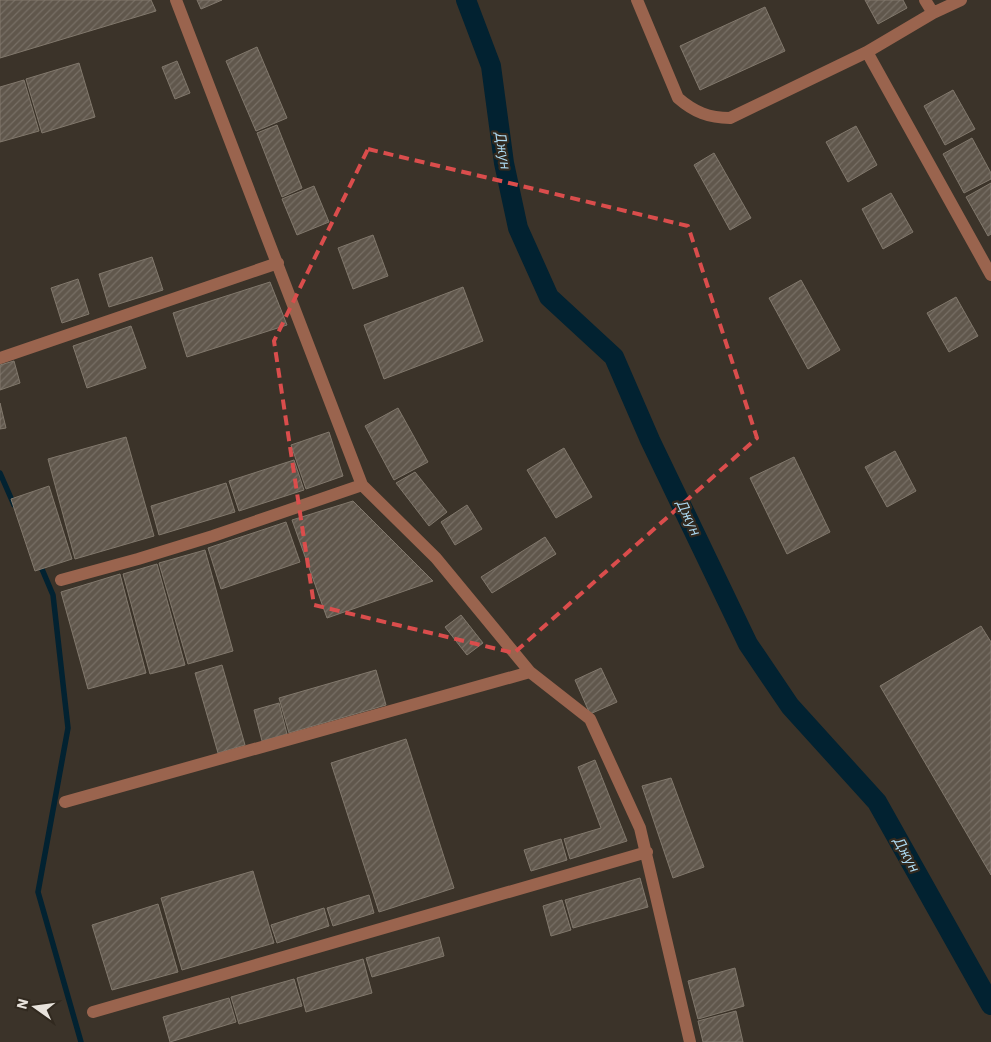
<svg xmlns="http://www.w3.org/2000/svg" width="991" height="1042" font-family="'IBM Plex Sans',sans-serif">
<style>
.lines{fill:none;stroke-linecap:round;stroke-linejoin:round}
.stream{stroke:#022231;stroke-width:5.5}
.canal{stroke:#022231;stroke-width:20}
.building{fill:url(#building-hatch);stroke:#81786c}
.minor{stroke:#9a644e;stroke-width:12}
.marked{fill:none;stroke:#da4d4c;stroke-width:4;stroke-dasharray:10 6;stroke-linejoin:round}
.labels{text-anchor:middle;stroke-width:4.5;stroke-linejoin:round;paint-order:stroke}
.water-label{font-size:15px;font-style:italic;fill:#acd9f1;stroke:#31291f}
</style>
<defs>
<pattern id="building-hatch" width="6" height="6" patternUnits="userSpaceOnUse" patternTransform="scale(1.25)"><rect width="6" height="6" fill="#60574c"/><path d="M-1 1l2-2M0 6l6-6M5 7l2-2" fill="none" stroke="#776f65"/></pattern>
</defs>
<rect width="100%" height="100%" fill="#3b3329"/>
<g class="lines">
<path class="stream" d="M 0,473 L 14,505
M 39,562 L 53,595 L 68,728 L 38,892 L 81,1042"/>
<path class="canal" d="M 466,0 L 491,66 L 504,163 L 518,228 L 549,297 L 614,357 L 650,440 L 748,644 L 790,706 L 877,802 L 991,1005"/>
</g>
<path class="building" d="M 0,0 L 151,0 L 156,11 L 0,58 Z
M 197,0 L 222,0 L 201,9 Z
M 865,0 L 903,0 L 907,8 L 878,24 Z
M 765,7 L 785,51 L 700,90 L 680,46 Z
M 257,47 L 287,118 L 256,131 L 226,61 Z
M 177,61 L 190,93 L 175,99 L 162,67 Z
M 79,63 L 95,117 L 42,133 L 26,79 Z
M 24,80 L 39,131 L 0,142 L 0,87 Z
M 953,90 L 975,129 L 945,145 L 924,106 Z
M 277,125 L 302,188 L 282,197 L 257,133 Z
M 856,126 L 877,165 L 848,182 L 826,142 Z
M 972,138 L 991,173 L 991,179 L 964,193 L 943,154 Z
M 714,153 L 751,218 L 730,230 L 694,165 Z
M 991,183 L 991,234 L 988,236 L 966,197 Z
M 314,186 L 329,222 L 297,235 L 282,199 Z
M 891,193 L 913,232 L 883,249 L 862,209 Z
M 373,235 L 388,276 L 353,289 L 338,248 Z
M 152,257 L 163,290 L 109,307 L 99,274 Z
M 78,279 L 89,314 L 62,323 L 51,288 Z
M 801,280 L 840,350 L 808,369 L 769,298 Z
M 270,282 L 287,325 L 187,357 L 173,313 Z
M 463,287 L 483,341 L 384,379 L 364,325 Z
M 956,297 L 978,336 L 949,352 L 927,313 Z
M 131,326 L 146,368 L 87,388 L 73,346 Z
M 14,361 L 20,383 L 0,390 L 0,365 Z
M 0,403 L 6,428 L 0,429 Z
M 398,408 L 428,462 L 394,480 L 365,426 Z
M 329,432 L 343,476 L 306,489 L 291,445 Z
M 126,437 L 154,536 L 75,559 L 48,459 Z
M 564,448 L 592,497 L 556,518 L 527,470 Z
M 895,451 L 916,491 L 887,507 L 865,467 Z
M 794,457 L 830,532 L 787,554 L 750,478 Z
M 294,460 L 304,490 L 239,511 L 229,481 Z
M 415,472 L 447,512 L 429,526 L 396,483 Z
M 226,483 L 235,512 L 159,535 L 151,506 Z
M 49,486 L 72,559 L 35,571 L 11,499 Z
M 353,501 L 433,581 L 327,618 L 292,520 Z
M 467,505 L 482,529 L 455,545 L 441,522 Z
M 286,522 L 300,562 L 221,589 L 208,548 Z
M 545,537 L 556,554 L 492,593 L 481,577 Z
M 205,550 L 233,651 L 188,664 L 159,563 Z
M 157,564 L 185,665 L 150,674 L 123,574 Z
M 120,574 L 146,673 L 88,689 L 61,592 Z
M 461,615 L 483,643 L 467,655 L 445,627 Z
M 981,626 L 991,642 L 991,875 L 880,686 Z
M 222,665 L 245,745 L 218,753 L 195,673 Z
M 601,668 L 617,702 L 590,714 L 575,680 Z
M 376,670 L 386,705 L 289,733 L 279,698 Z
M 279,703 L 287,734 L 262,741 L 254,710 Z
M 406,739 L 454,888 L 379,912 L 331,763 Z
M 595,760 L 627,841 L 570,859 L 564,839 L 601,828 L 578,767 Z
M 671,778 L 704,867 L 673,878 L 642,786 Z
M 561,839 L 567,860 L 531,871 L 524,850 Z
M 253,871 L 274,943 L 182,970 L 161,898 Z
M 640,878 L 648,907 L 573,928 L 565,900 Z
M 369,895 L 374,913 L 333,926 L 327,908 Z
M 562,900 L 571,930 L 551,936 L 543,906 Z
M 158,904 L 178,972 L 112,990 L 92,925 Z
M 324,908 L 329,926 L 277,943 L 271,925 Z
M 439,937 L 444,956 L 372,977 L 366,958 Z
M 363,959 L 372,993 L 306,1012 L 297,978 Z
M 735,968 L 744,1006 L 698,1019 L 688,981 Z
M 294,979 L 302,1006 L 239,1024 L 231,997 Z
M 229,998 L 236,1022 L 170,1042 L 163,1017 Z
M 736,1011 L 743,1042 L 703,1042 L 698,1021 Z"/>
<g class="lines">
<path class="minor" d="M 176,0 L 362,485 L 436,558 L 530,672 L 590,719 L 640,828 L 690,1042
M 637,0 L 678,98 C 694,112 709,118 730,118 L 867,52 L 933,13 L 961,0
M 925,0 L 933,13
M 867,52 L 991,275
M 0,358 L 278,263
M 61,580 L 138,559 L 213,536 L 362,485
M 65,802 L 530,672
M 93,1012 L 647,852"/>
</g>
<path class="marked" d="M 368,149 L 688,226 L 757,438 L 514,653 L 314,605 L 274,341 Z"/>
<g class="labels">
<g class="water-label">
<text transform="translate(503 151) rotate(81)" y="5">Джун</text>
<text transform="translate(689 518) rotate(65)" y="5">Джун</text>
<text transform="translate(907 855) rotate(61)" y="5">Джун</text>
</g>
</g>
<g transform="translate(35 1007) rotate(284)" stroke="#31291f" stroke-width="4" paint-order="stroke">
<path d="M0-4L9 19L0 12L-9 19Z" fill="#e8e3dc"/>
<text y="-8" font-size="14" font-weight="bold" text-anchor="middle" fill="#e8e3dc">N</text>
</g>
</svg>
